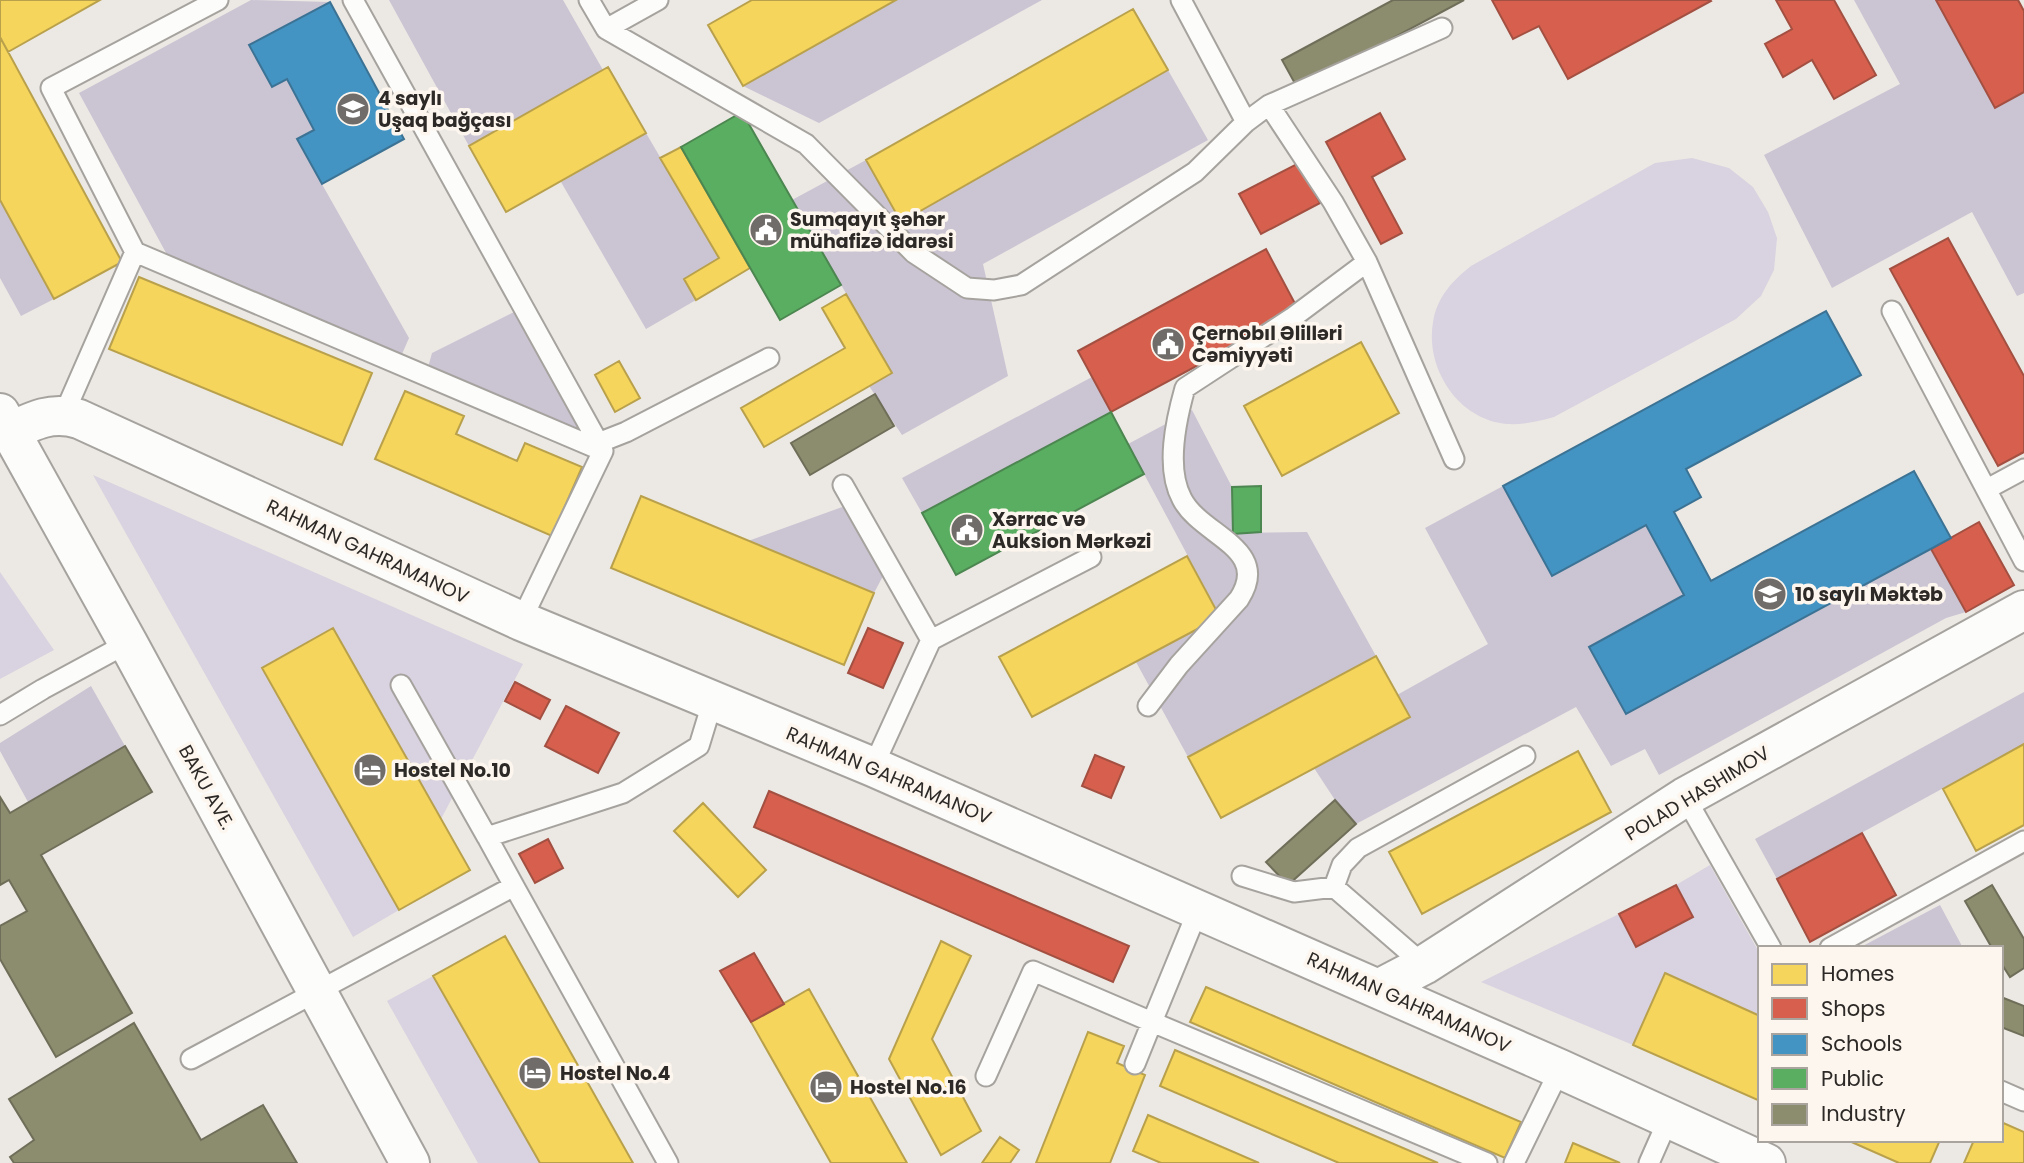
<svg xmlns="http://www.w3.org/2000/svg" width="2024" height="1163" font-family="Poppins,sans-serif">
<style>
.green{fill:#d9d2e0}
.forest{fill:#cbc4d3}
.homes{fill:#f6d55c;stroke:#b9a14c;stroke-width:2}
.shops{fill:#d6604d;stroke:#a35042;stroke-width:2}
.schools{fill:#4393c3;stroke:#3c7394;stroke-width:2}
.public{fill:#5aae61;stroke:#4c8650;stroke-width:2}
.industry{fill:#8c8c6e;stroke:#6f6e59;stroke-width:2}
.lines{fill:none;stroke-linecap:round;stroke-linejoin:round}
.lane-casing{stroke:#a6a39f;stroke-width:23}
.street-casing{stroke:#a6a39f;stroke-width:42}
.lane{stroke:#fcfcfb;stroke-width:19}
.street{stroke:#fcfcfb;stroke-width:38}
.labels{text-anchor:middle;stroke-width:7;stroke-linejoin:round;paint-order:stroke}
.poi-label{font-size:19px;font-weight:bold;fill:#2c2927;stroke:#fdf6ee;text-anchor:start}
.street-label{font-size:19px;fill:#2c2927;stroke:#fdf6ee}
</style>
<rect width="100%" height="100%" fill="#ece9e4"/>
<path class="green" d="M 1692,158 L 1729,168 L 1753,187 L 1768,212 L 1777,238 L 1774,270 L 1761,296 L 1736,319 L 1554,417 C 1539,421 1523,425 1507,424 C 1458,420 1425,368 1433,322 C 1437,297 1453,280 1471,266 L 1655,163 Z
M 93,475 L 523,664 L 441,819 L 333,628 L 262,668 L 399,910 L 353,937 Z
M 0,572 L 54,650 L 0,679 Z
M 1710,865 L 1760,954 L 1760,1007 L 1757,1014 L 1665,974 L 1633,1045 L 1481,982 L 1619,914 L 1636,947 L 1693,918 L 1676,885 Z
M 433,976 L 540,1163 L 478,1163 L 387,1001 Z"/>
<path class="forest" d="M 251,0 L 330,2 L 249,45 L 272,87 L 287,79 L 314,130 L 297,140 L 409,338 L 399,361 L 171,262 L 79,93 Z
M 389,0 L 563,0 L 603,70 L 469,146 Z
M 896,0 L 1042,0 L 819,123 L 743,86 Z
M 1854,0 L 1936,0 L 1995,108 L 2024,92 L 2024,293 L 2017,296 L 1972,212 L 1832,288 L 1764,155 L 1900,84 Z
M 1168,70 L 1208,140 L 983,264 L 1008,376 L 902,435 L 869,386 L 892,373 L 792,200 L 866,160 L 901,221 Z
M 646,133 L 719,258 L 684,279 L 696,300 L 646,329 L 561,182 Z
M 0,200 L 54,299 L 21,316 L 0,278 Z
M 518,310 L 588,440 L 427,371 L 432,353 Z
M 1092,377 L 1111,412 L 922,513 L 902,478 Z
M 1192,410 L 1232,487 L 1233,533 L 1307,532 L 1376,656 L 1188,757 L 1136,662 L 1220,616 L 1128,444 Z
M 1503,486 L 1551,575 L 1646,525 L 1684,595 L 1589,647 L 1626,714 L 1931,549 L 1966,612 L 1946,618 L 1659,775 L 1645,749 L 1611,766 L 1576,707 L 1356,824 L 1335,800 L 1314,768 L 1409,718 L 1397,695 L 1488,644 L 1425,528 Z
M 845,506 L 883,576 L 874,593 L 748,541 Z
M 91,686 L 125,746 L 28,802 L 0,751 L 0,743 Z
M 2024,692 L 2024,744 L 1777,879 L 1755,839 Z
M 1940,905 L 1963,948 L 1859,948 Z"/>
<path class="homes" d="M 0,0 L 100,0 L 8,52 L 0,37 Z
M 752,0 L 896,0 L 743,86 L 708,25 Z
M 1133,9 L 1168,70 L 901,222 L 866,160 Z
M 0,37 L 122,262 L 54,299 L 0,200 Z
M 608,67 L 646,133 L 506,212 L 469,146 Z
M 681,147 L 750,268 L 696,300 L 684,279 L 719,258 L 660,158 Z
M 139,277 L 372,373 L 342,445 L 109,349 Z
M 846,294 L 892,373 L 764,447 L 741,408 L 845,348 L 822,308 Z
M 1361,342 L 1399,413 L 1282,476 L 1244,406 Z
M 619,361 L 640,398 L 615,412 L 595,375 Z
M 405,391 L 464,416 L 456,434 L 517,461 L 525,443 L 582,467 L 552,536 L 375,459 Z
M 641,496 L 874,593 L 844,665 L 611,568 Z
M 1187,556 L 1220,617 L 1032,717 L 999,657 Z
M 333,628 L 470,870 L 399,910 L 262,668 Z
M 1376,656 L 1410,717 L 1221,818 L 1188,757 Z
M 2024,744 L 2024,825 L 1976,851 L 1943,789 Z
M 1578,751 L 1611,812 L 1422,914 L 1389,852 Z
M 703,803 L 766,870 L 738,897 L 674,831 Z
M 505,936 L 633,1163 L 540,1163 L 433,976 Z
M 941,941 L 971,956 L 932,1039 L 981,1131 L 941,1155 L 889,1059 Z
M 1665,973 L 1760,1016 L 1760,1101 L 1633,1045 Z
M 1206,987 L 1521,1122 L 1505,1158 L 1190,1022 Z
M 809,989 L 907,1163 L 831,1163 L 751,1022 Z
M 1088,1032 L 1124,1046 L 1117,1063 L 1145,1075 L 1110,1163 L 1036,1163 Z
M 1175,1050 L 1438,1163 L 1339,1163 L 1160,1086 Z
M 1148,1115 L 1259,1163 L 1161,1163 L 1133,1151 Z
M 2001,1122 L 2024,1132 L 2024,1163 L 1964,1163 L 1974,1140 L 2001,1140 Z
M 1000,1137 L 1019,1150 L 1010,1163 L 982,1163 Z
M 1847,1140 L 1940,1140 L 1930,1163 L 1899,1163 Z
M 1573,1143 L 1620,1163 L 1565,1163 Z"/>
<path class="shops" d="M 1492,0 L 1710,0 L 1711,1 L 1568,79 L 1539,26 L 1513,39 Z
M 1776,0 L 1834,0 L 1876,75 L 1834,99 L 1812,60 L 1783,77 L 1765,44 L 1792,29 Z
M 1936,0 L 2018,0 L 2024,11 L 2024,92 L 1995,108 Z
M 1380,113 L 1405,159 L 1372,177 L 1402,233 L 1381,244 L 1326,142 Z
M 1299,163 L 1320,203 L 1261,234 L 1239,194 Z
M 1948,238 L 2024,376 L 2024,452 L 1998,466 L 1890,269 Z
M 1266,249 L 1299,311 L 1111,412 L 1078,351 Z
M 1979,522 L 2014,585 L 1966,612 L 1931,549 Z
M 868,628 L 903,643 L 883,688 L 848,673 Z
M 515,682 L 550,700 L 540,719 L 505,701 Z
M 566,706 L 619,733 L 598,773 L 545,746 Z
M 1095,755 L 1124,767 L 1111,798 L 1082,786 Z
M 769,791 L 1129,946 L 1113,982 L 754,827 Z
M 1862,833 L 1896,895 L 1810,942 L 1777,879 Z
M 548,839 L 563,868 L 535,883 L 519,854 Z
M 1676,885 L 1693,917 L 1636,947 L 1619,914 Z
M 754,953 L 784,1004 L 751,1022 L 720,971 Z"/>
<path class="schools" d="M 330,2 L 404,139 L 322,184 L 297,139 L 314,130 L 287,79 L 272,87 L 249,45 Z
M 1826,311 L 1861,375 L 1686,469 L 1701,497 L 1674,512 L 1711,581 L 1914,471 L 1951,538 L 1626,714 L 1589,647 L 1684,595 L 1646,525 L 1552,576 L 1503,486 Z"/>
<path class="public" d="M 742,112 L 841,285 L 780,320 L 681,147 Z
M 1111,412 L 1144,474 L 956,575 L 922,513 Z
M 1261,486 L 1261,532 L 1233,534 L 1232,487 Z"/>
<path class="industry" d="M 1393,0 L 1464,0 L 1298,89 L 1282,60 Z
M 875,394 L 894,426 L 810,475 L 791,443 Z
M 125,746 L 152,792 L 41,855 L 132,1013 L 56,1057 L 0,959 L 0,926 L 27,911 L 9,880 L 0,885 L 0,797 L 10,813 Z
M 1335,800 L 1356,824 L 1288,885 L 1266,862 Z
M 1992,885 L 2024,939 L 2024,968 L 2010,977 L 2001,963 L 2001,948 L 1992,948 L 1965,901 Z
M 2001,997 L 2024,1006 L 2024,1036 L 2001,1027 Z
M 134,1023 L 201,1140 L 263,1105 L 297,1163 L 14,1163 L 10,1157 L 34,1140 L 9,1099 Z"/>
<g class="lines">
<defs>
<path id="lane" d="M 353,0 L 603,451 L 521,621
M 589,0 L 606,29 L 658,0
M 606,29 L 806,144 L 914,253 L 967,288 L 994,290 L 1021,285 L 1195,172 L 1246,122 L 1181,0
M 1269,105 L 1333,202 L 1367,262 L 1454,459
M 1246,122 L 1269,105 L 1442,28
M 135,252 L 603,451
M 1892,311 L 2024,561
M 64,414 L 135,252 L 51,88 L 218,0
M 598,443 L 626,432 L 769,358
M 843,485 L 931,640 L 873,767
M 1987,489 L 2024,469
M 931,640 L 1091,557
M 401,685 L 487,837
M 1148,706 L 1179,665 L 1239,599 C 1272,548 1201,536 1182,499 C 1165,468 1176,420 1185,388 L 1292,318 L 1367,262
M 0,715 L 43,689 L 128,643
M 1685,797 L 1771,948
M 1242,876 L 1294,892 L 1334,887
M 514,886 L 668,1163
M 1830,948 L 2024,841
M 1424,965 L 1334,887 L 1342,865 L 1358,848 L 1525,756
M 191,1059 L 514,886 L 487,837 L 623,793 L 699,746 L 713,700
M 1135,1064 L 1152,1022 L 1487,1163
M 986,1076 L 1033,971 L 1152,1022 L 1198,910
M 2001,1091 L 2024,1101
M 1514,1163 L 1560,1069
M 1649,1163 L 1668,1120"/>
<path id="street" d="M 0,413 L 128,643 L 410,1163
M 10,432 C 34,420 52,411 79,419 L 521,621 L 873,767 L 1560,1069 L 1766,1163
M 1378,989 L 1424,965 L 1685,797 L 2024,610"/>
</defs>
<use href="#lane" class="lane-casing"/>
<use href="#street" class="street-casing"/>
<use href="#lane" class="lane"/>
<use href="#street" class="street"/>
</g>
<defs>
<symbol id="school-disc" viewBox="-11 -11 22 22"><circle r="9.5" fill="#6f6c69" stroke="#fdf6ee"/><path d="M0-5L7-2L0 1L-7-2ZM-4 1L0 2.5L4 1V4Q0 6-4 4Z" fill="#fff"/></symbol>
<symbol id="civic-disc" viewBox="-11 -11 22 22"><circle r="9.5" fill="#6f6c69" stroke="#fdf6ee"/><path d="M-.6-6.5H3V-4.5H.6V-3L4-1V1h2V6H-6V1h2V-1L-.6-3ZM-1.2 2.5V6h2.4V2.5Z" fill="#fff"/></symbol>
<symbol id="hotel-disc" viewBox="-11 -11 22 22"><circle r="9.5" fill="#6f6c69" stroke="#fdf6ee"/><path d="M-6-4.5h1.5V1H6V5H4.5V3h-9V5H-6ZM-4 0a1.8 1.8 0 1 1 3.6 0ZM.5 0V-2.5h3Q6-2.5 6 0Z" fill="#fff"/></symbol>
</defs>
<g fill-rule="evenodd">
<use href="#school-disc" x="334" y="90" width="38" height="38"/>
<use href="#civic-disc" x="747" y="211" width="38" height="38"/>
<use href="#civic-disc" x="1149" y="325" width="38" height="38"/>
<use href="#civic-disc" x="948" y="511" width="38" height="38"/>
<use href="#school-disc" x="1751" y="575" width="38" height="38"/>
<use href="#hotel-disc" x="351" y="751" width="38" height="38"/>
<use href="#hotel-disc" x="516" y="1054" width="38" height="38"/>
<use href="#hotel-disc" x="807" y="1068" width="38" height="38"/>
</g>
<g class="labels">
<g class="poi-label">
<text x="378" y="105">4 saylı<tspan x="378" dy="22">Uşaq bağçası</tspan></text>
<text x="790" y="226">Sumqayıt şəhər<tspan x="790" dy="22">mühafizə idarəsi</tspan></text>
<text x="1192" y="340">Çernobıl Əlilləri<tspan x="1192" dy="22">Cəmiyyəti</tspan></text>
<text x="992" y="526">Xərrac və<tspan x="992" dy="22">Auksion Mərkəzi</tspan></text>
<text x="1795" y="601">10 saylı Məktəb</text>
<text x="394" y="777">Hostel No.10</text>
<text x="560" y="1080">Hostel No.4</text>
<text x="850" y="1094">Hostel No.16</text>
</g>
<g class="street-label">
<text transform="translate(368 551) rotate(25)" y="7">RAHMAN GAHRAMANOV</text>
<text transform="translate(889 775) rotate(23)" y="7">RAHMAN GAHRAMANOV</text>
<text transform="translate(207 787) rotate(61)" y="7">BAKU AVE.</text>
<text transform="translate(1697 793) rotate(-31)" y="7">POLAD HASHIMOV</text>
<text transform="translate(1409 1002) rotate(24)" y="7">RAHMAN GAHRAMANOV</text>
</g>
</g>
<rect x="1758" y="946" width="245" height="196" fill="#fdf6ee" stroke="#a9a49e" stroke-width="2"/>
<rect x="1772" y="964" width="35" height="21" fill="#f6d55c" stroke="#a9a49e" stroke-width="2"/>
<text x="1821" y="981" font-size="21" fill="#2c2927">Homes</text>
<rect x="1772" y="998" width="35" height="21" fill="#d6604d" stroke="#a9a49e" stroke-width="2"/>
<text x="1821" y="1016" font-size="21" fill="#2c2927">Shops</text>
<rect x="1772" y="1034" width="35" height="21" fill="#4393c3" stroke="#a9a49e" stroke-width="2"/>
<text x="1821" y="1051" font-size="21" fill="#2c2927">Schools</text>
<rect x="1772" y="1068" width="35" height="21" fill="#5aae61" stroke="#a9a49e" stroke-width="2"/>
<text x="1821" y="1086" font-size="21" fill="#2c2927">Public</text>
<rect x="1772" y="1104" width="35" height="21" fill="#8c8c6e" stroke="#a9a49e" stroke-width="2"/>
<text x="1821" y="1121" font-size="21" fill="#2c2927">Industry</text>
</svg>
